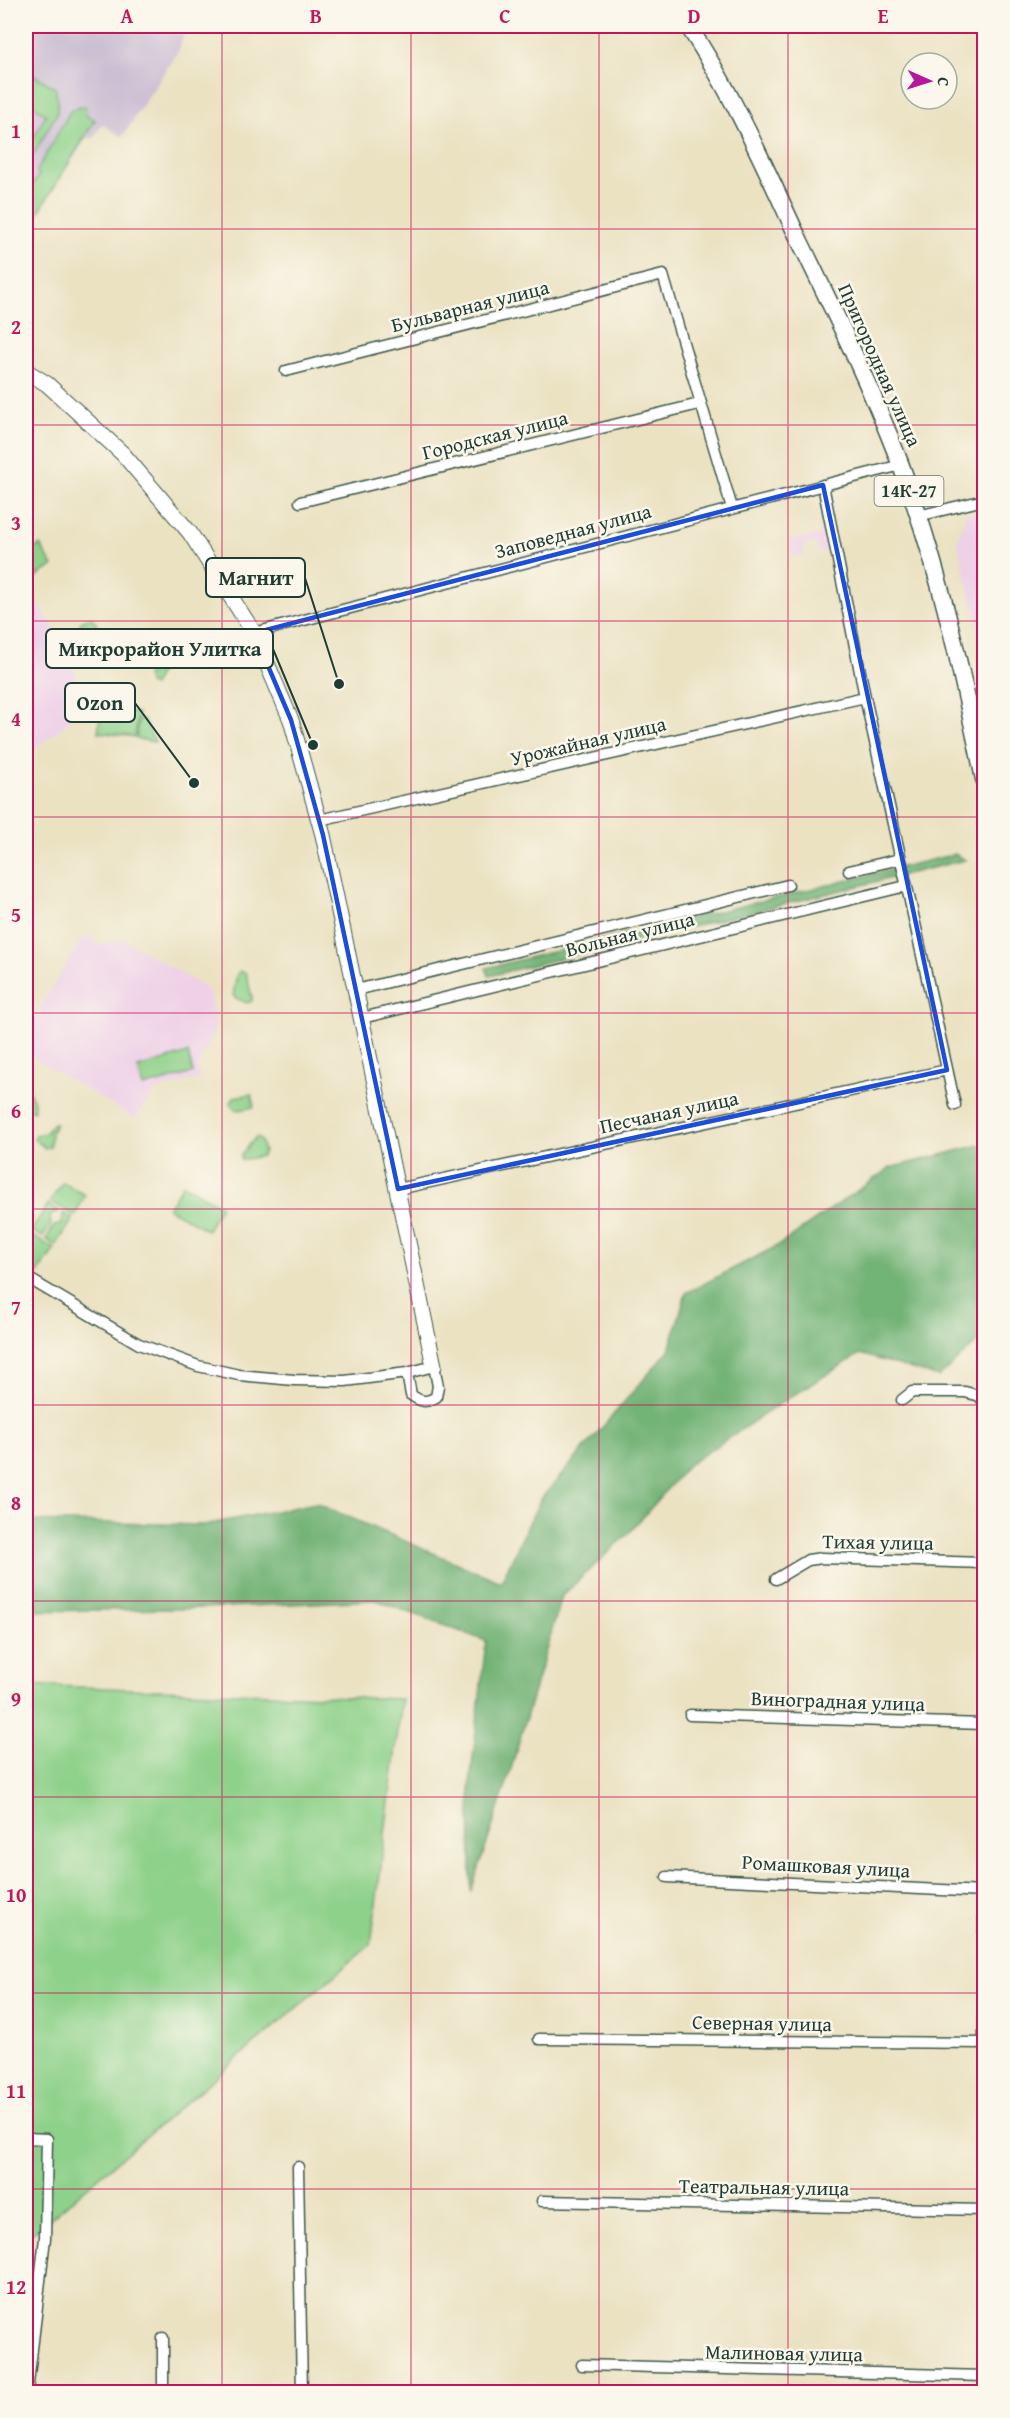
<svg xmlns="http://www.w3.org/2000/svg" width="1010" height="2418" font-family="'Gentium Book Plus',serif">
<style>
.built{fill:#eed0e7}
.industrial{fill:#ccbed3}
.green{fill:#8ed18a;stroke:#56875f;stroke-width:1.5}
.forest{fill:#72b376;stroke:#487855;stroke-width:1.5}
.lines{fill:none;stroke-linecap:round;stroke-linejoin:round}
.street-casing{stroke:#3e5649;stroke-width:13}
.secondary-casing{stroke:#3e5649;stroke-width:17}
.primary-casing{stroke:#3e5649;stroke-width:19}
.street{stroke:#fff;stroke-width:10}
.secondary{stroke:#fff;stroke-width:15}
.primary{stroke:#fff;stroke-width:16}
.marked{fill:none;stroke:#1d4ed8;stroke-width:4.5;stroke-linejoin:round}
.grid{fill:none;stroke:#c2185b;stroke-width:1.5;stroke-opacity:0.55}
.labels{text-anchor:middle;stroke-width:5;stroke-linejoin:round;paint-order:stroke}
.shield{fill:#fbf7ec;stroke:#61756b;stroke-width:1.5}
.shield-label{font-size:18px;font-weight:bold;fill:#1f3d34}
.street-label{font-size:20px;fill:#1f3d34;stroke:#fbf7ec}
.leader{fill:none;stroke:#1f3d34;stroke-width:2}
.callout-dot{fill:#1f3d34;stroke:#fbf7ec;stroke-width:2}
.callout{fill:#fbf7ec;stroke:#1f3d34;stroke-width:2}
.callout-label{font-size:21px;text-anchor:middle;font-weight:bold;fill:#1f3d34}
.neatline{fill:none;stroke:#c2185b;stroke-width:2}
.grid-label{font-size:20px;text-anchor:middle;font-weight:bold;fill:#c2185b}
</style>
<rect width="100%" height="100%" fill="#fbf7ec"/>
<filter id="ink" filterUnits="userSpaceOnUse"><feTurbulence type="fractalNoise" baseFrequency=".0167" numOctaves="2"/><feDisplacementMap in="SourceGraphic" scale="12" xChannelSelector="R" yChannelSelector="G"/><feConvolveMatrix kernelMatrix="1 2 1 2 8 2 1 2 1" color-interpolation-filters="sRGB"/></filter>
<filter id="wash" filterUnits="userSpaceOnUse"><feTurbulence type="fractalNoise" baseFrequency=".008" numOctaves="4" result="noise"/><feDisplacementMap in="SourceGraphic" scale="24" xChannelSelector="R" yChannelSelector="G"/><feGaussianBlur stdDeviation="1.35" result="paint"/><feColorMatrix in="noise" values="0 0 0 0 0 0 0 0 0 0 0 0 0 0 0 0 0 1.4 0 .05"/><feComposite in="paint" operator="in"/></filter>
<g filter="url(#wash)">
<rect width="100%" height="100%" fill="#ebe2c2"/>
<path class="built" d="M 984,509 L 984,642 L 983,643 L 957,542 L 966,514 Z
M 825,534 L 828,551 L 818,552 L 816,543 L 803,545 L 804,555 L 792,557 L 789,540 Z
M 26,599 L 39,605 L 59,635 L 75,672 L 77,704 L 73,717 L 64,726 L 26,755 Z
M 94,936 L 94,942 L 99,944 L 123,939 L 208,989 L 216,1025 L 197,1068 L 200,1078 L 155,1091 L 135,1119 L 37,1060 L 26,1045 L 26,1030 L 82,938 Z"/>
<path class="industrial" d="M 26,26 L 180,26 L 184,32 L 179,50 L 122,137 L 102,124 L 93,139 L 87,137 L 26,233 Z"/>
<path class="green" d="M 31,73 L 55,88 L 58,102 L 57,113 L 26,168 L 26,151 L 46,115 L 27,100 L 27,80 Z
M 85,106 L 86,115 L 95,120 L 26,233 L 26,196 L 39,175 L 37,171 L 71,110 Z
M 40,545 L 53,566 L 26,583 L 26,554 Z
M 91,617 L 97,624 L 95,632 L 96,638 L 92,644 L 84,646 L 78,642 L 76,635 L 82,620 Z
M 153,669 L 158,669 L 160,672 L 153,686 L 149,684 L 146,676 Z
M 101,708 L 138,713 L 135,737 L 98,732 Z
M 139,719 L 143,719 L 155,742 L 136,739 Z
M 240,971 L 246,973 L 252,997 L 252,1001 L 247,1003 L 235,998 L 233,995 L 237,974 Z
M 188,1053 L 193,1073 L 143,1087 L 138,1068 Z
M 26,1086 L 34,1101 L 34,1111 L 26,1108 Z
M 251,1094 L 254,1107 L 239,1110 L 233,1108 L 231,1103 L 234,1097 Z
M 53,1123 L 56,1124 L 51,1133 L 50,1147 L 45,1148 L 34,1139 L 36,1135 L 46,1133 Z
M 256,1137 L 260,1139 L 264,1151 L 262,1156 L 241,1160 L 241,1155 Z
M 63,1182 L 85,1195 L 75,1216 L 50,1201 Z
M 183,1184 L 221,1206 L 207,1230 L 168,1208 Z
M 48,1204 L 59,1211 L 50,1216 L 51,1224 L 43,1237 L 31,1231 Z
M 63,1213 L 73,1219 L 56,1246 L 46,1239 L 54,1226 L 62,1224 Z
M 28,1234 L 55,1249 L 36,1275 L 26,1271 L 26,1239 Z
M 26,1685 L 402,1699 L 371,1944 L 26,2239 Z"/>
<path class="forest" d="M 955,854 L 965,860 L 489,976 L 486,968 Z
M 984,1144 L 984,1336 L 939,1377 L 860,1354 L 795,1394 L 688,1465 L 631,1531 L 562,1596 L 508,1779 L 471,1892 L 470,1784 L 486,1641 L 376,1600 L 180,1609 L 26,1611 L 26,1521 L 204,1525 L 316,1503 L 501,1582 L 540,1500 L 669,1350 L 686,1293 L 779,1245 L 890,1168 Z"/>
</g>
<g filter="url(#ink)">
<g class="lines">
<defs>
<path id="street" d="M 286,371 L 663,275 L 732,508
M 823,485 L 865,697 L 955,1105
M 300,502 L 699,404
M 918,516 L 984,500
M 254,633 L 901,465
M 319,820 L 865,697
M 849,871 L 900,859
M 356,990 L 788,885
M 362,1018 L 906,886
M 398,1189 L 947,1070
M 26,1277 L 139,1344 L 198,1366 L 239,1375 L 294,1380 L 345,1381 L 407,1373 L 434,1366 L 438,1386 L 436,1397 C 426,1403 421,1402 411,1395 L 407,1373
M 902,1400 L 912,1392 L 965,1392 L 980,1396 L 984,1403
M 776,1579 L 808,1560 L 822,1558 L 984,1563
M 690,1715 L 984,1724
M 667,1877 L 984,1892
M 539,2039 L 984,2043
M 984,2043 L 984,1890
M 26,2138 L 47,2139 L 45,2238 L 27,2392
M 298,2167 L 302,2392
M 542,2201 L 984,2210
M 582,2365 L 984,2376
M 163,2392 L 163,2338"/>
<path id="secondary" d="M 26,371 L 47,384 L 123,454 L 190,533 L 254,633 L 291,720 L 323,835 L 434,1366"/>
<path id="primary" d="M 688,26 C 729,87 762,160 793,227 C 831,305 869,382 900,463 C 939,565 962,673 984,779"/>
</defs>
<use href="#street" class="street-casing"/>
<use href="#secondary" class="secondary-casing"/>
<use href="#primary" class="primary-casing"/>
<use href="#street" class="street"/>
<use href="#secondary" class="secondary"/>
<use href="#primary" class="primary"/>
</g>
</g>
<path class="marked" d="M 823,485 L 947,1070 L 398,1189 L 323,835 L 291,720 L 254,633 Z"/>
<path class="grid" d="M 222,26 L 222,2392M 411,26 L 411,2392M 599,26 L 599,2392M 788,26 L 788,2392M 26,229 L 984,229M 26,425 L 984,425M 26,621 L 984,621M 26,817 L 984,817M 26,1013 L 984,1013M 26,1209 L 984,1209M 26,1405 L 984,1405M 26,1601 L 984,1601M 26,1797 L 984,1797M 26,1993 L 984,1993M 26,2189 L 984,2189"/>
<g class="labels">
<rect class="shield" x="874.5" y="476" width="69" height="30" rx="4.5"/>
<g class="shield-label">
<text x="909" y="497">14К-27</text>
</g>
<g class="street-label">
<text transform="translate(470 306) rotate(-14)" y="7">Бульварная улица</text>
<text transform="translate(880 365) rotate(66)" y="7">Пригородная улица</text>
<text transform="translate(495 435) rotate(-14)" y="7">Городская улица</text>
<text transform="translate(573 531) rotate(-15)" y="7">Заповедная улица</text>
<text transform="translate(588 741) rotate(-13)" y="7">Урожайная улица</text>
<text transform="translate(630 934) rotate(-14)" y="7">Вольная улица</text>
<text transform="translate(669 1112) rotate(-12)" y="7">Песчаная улица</text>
<text transform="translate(878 1542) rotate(1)" y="7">Тихая улица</text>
<text transform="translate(838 1701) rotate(2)" y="7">Виноградная улица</text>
<text transform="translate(826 1866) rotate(3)" y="7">Ромашковая улица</text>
<text transform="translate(762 2023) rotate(1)" y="7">Северная улица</text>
<text transform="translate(764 2187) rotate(1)" y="7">Театральная улица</text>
<text transform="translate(784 2353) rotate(1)" y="7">Малиновая улица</text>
</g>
</g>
<path class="leader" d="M339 684L305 578M313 745L273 649M194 783L135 703"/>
<g class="callout-dot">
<circle cx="339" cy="684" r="6"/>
<circle cx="313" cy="745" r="6"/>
<circle cx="194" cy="783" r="6"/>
</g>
<g class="callout">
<rect x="206" y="558" width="99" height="39" rx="6"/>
<rect x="46" y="629" width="227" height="39" rx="6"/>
<rect x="65" y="683" width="70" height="39" rx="6"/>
</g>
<g class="callout-label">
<text x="256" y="585">Магнит</text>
<text x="160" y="656">Микрорайон Улитка</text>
<text x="100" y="710">Ozon</text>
</g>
<rect width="1010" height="2418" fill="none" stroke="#fbf7ec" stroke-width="66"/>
<g transform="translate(929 81) rotate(93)"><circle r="28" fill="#fbf7ec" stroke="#a3ada2" stroke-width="1.5"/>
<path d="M0-4.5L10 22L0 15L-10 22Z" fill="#b5179e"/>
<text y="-9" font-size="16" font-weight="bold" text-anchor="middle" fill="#1f3d34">С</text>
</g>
<rect x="33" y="33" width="944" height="2352" class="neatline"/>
<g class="grid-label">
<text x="127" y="23">A</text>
<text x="316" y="23">B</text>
<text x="505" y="23">C</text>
<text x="694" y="23">D</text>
<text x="883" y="23">E</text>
<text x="16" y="138">1</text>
<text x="16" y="334">2</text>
<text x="16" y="530">3</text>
<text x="16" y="726">4</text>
<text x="16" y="922">5</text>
<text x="16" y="1118">6</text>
<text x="16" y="1314">7</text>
<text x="16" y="1510">8</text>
<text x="16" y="1706">9</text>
<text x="16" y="1902">10</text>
<text x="16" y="2098">11</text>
<text x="16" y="2294">12</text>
</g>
</svg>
